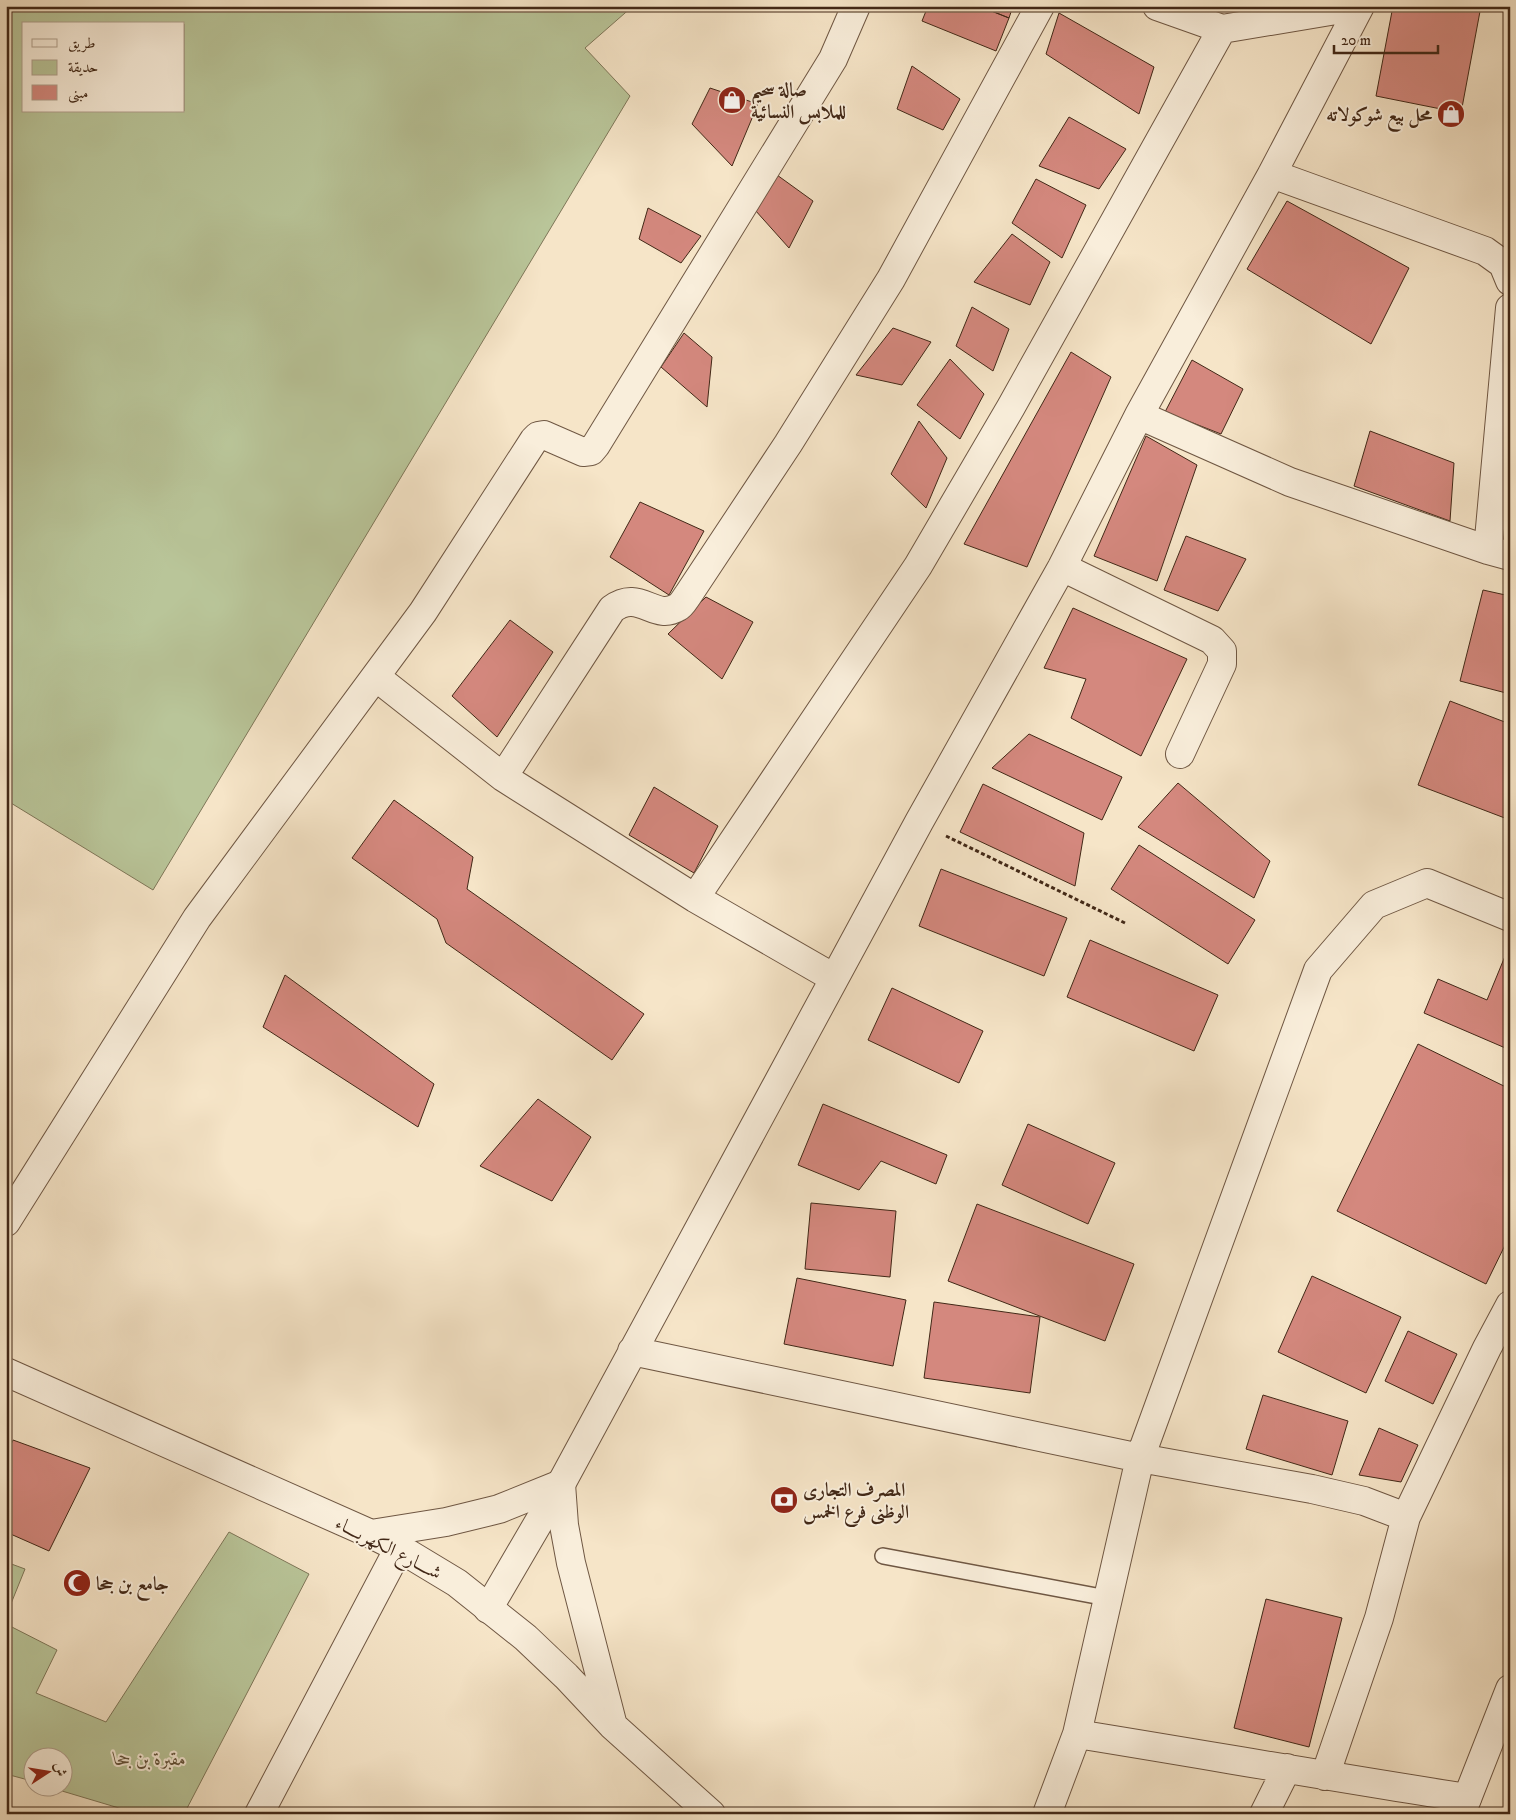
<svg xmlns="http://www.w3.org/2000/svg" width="1516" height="1820" font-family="'IM FELL DW Pica',Amiri,serif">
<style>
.green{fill:#b9c599;stroke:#7e7658;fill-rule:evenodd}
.building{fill:#d4887e;stroke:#422817}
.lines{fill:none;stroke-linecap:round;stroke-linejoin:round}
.service-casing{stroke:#6f5743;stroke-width:18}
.minor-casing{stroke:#6f5743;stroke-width:30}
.tertiary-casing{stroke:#6f5743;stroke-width:30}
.path{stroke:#422817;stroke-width:3;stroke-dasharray:4 2.5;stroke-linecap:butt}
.service{stroke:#f9eedb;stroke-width:15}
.minor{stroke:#f9eedb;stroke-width:28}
.tertiary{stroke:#f9eedb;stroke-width:28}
.labels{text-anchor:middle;stroke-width:4;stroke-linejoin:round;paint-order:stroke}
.poi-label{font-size:19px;font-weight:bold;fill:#422817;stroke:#f9eedb;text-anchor:start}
.street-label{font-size:19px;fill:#422817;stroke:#f9eedb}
.park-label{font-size:19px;font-style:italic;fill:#604f38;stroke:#f9eedb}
</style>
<rect width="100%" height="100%" fill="#f6e5c8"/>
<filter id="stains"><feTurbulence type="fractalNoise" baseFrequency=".004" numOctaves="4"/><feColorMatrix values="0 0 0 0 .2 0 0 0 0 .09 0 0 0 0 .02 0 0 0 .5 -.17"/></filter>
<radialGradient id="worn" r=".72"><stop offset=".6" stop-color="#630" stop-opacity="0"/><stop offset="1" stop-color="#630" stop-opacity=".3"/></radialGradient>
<path class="green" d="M 6,6 L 633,6 L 585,48 L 630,96 L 153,890 L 6,800 ZM 24,24 L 184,24 L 184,111 L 24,111 Z
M 229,1532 L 309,1574 L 184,1814 L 139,1814 L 52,1788 L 62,1788 L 62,1758 L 32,1758 L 32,1781 L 6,1774 L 6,1624 L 57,1650 L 36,1693 L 106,1722 Z
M 6,1562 L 25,1569 L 6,1616 Z"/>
<path class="building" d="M 928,6 L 979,6 L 1009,18 L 996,51 L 922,21 Z
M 979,6 L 1013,6 L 1009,18 Z
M 1393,6 L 1481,6 L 1461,113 L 1376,96 Z
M 1059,13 L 1154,67 L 1139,114 L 1046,54 Z
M 912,66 L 960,99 L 943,130 L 897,109 Z
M 710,88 L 758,104 L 732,166 L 692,124 Z
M 1069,117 L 1126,149 L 1099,189 L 1039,166 Z
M 777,175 L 813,201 L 789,248 L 755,210 Z
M 1036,179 L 1086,205 L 1062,258 L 1012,223 Z
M 1287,201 L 1409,268 L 1371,344 L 1247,269 Z
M 648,208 L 701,236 L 681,263 L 639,239 Z
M 1012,234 L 1050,262 L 1030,305 L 974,282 Z
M 972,307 L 1009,329 L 993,371 L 956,346 Z
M 893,328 L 931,342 L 902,385 L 856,375 Z
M 684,333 L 712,357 L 707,407 L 661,367 Z
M 1071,352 L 1111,377 L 1027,567 L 964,544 Z
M 950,359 L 984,394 L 960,439 L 917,405 Z
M 1192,360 L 1243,389 L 1221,434 L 1165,412 Z
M 919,421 L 947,458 L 926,508 L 891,474 Z
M 1370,431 L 1454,463 L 1450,521 L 1354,486 Z
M 1146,436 L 1197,465 L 1157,581 L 1094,556 Z
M 640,502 L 704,531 L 669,595 L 610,557 Z
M 1186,536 L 1246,559 L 1218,611 L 1164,590 Z
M 1483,590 L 1510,596 L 1510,694 L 1460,681 Z
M 706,597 L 753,622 L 722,679 L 668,634 Z
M 1073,608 L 1187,659 L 1141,756 L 1071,718 L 1086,679 L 1044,668 Z
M 510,620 L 553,652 L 497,737 L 452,696 Z
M 1450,701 L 1510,724 L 1510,820 L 1418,785 Z
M 1029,734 L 1122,777 L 1102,820 L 992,768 Z
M 1178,783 L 1270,861 L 1254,898 L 1138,827 Z
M 983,784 L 1084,833 L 1075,886 L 960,832 Z
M 654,787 L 718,826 L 694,873 L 629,835 Z
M 394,800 L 473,857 L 467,889 L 644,1014 L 612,1060 L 446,943 L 437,919 L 352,858 Z
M 1139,845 L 1255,920 L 1228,964 L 1111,889 Z
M 941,869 L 1067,918 L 1044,976 L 919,926 Z
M 1090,940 L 1218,995 L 1194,1051 L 1067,997 Z
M 1510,944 L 1510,1050 L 1424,1013 L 1438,979 L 1487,1000 Z
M 285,975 L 434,1084 L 418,1127 L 263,1027 Z
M 892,988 L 983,1031 L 959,1083 L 868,1040 Z
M 1418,1044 L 1510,1089 L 1510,1235 L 1486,1284 L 1337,1211 Z
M 538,1099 L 591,1137 L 552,1201 L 480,1166 Z
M 823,1104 L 947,1155 L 936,1184 L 881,1161 L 859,1190 L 798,1165 Z
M 1028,1124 L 1115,1163 L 1088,1224 L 1002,1185 Z
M 811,1203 L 896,1211 L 890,1277 L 805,1269 Z
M 977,1204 L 1134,1264 L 1105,1341 L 948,1281 Z
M 1312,1276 L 1401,1317 L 1366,1393 L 1278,1352 Z
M 797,1278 L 906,1300 L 893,1366 L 784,1344 Z
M 934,1302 L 1040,1317 L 1030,1393 L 924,1378 Z
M 1408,1331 L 1457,1354 L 1433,1404 L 1385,1381 Z
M 1263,1395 L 1348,1421 L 1332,1475 L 1246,1449 Z
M 1379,1428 L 1418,1445 L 1401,1482 L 1359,1475 Z
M 13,1440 L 90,1468 L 49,1551 L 6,1532 L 6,1455 Z
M 1266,1599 L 1342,1618 L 1309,1747 L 1234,1728 Z"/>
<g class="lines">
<defs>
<path id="service" d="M 883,1556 L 1107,1598"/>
<path id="minor" d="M 1157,6 L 1222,29 L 1360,6
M 1272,174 L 1485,251 L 1503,264 L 1510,281
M 1139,415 L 1290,482 L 1488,550 L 1510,556
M 1488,550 L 1510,308
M 1062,567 L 1212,640 L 1222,651 L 1222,664 L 1180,754
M 376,677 L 503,777 L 695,898 L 834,978
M 503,777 L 612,609 C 640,588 654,622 678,607 C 682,605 685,599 688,595 L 788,444 L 891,279 L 1040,6
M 695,898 L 918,566 L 1011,407 L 1222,29
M 6,1222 L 197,918 L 423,612 L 534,440 L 538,436 L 544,435 L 583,452 L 591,451 L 596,445 L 833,59 L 856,6
M 632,1351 L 1140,1458 L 1312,1489 L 1364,1501 L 1406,1517
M 488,1609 L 561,1484 L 919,822 L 1062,567 L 1139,415 L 1272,174 L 1360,6
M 1077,1734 C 1207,1755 1337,1778 1467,1798
M 1325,1776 L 1379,1618 L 1406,1517 L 1487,1348 L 1510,1305
M 259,1814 L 399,1548
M 1047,1814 L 1077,1734 L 1140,1458 L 1318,970 L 1374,905 L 1427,883 L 1510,917
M 1264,1814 L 1287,1768"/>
<path id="tertiary" d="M 6,1372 L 371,1534 L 399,1548 L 457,1583 L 526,1638 L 566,1676 L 612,1725 L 711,1814
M 371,1534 L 446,1522 L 499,1509 L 561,1484 L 564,1525 L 571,1563 L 612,1722
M 1461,1814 L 1510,1689"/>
</defs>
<use href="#service" class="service-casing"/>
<use href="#minor" class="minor-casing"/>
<use href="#tertiary" class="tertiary-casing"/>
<path class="path" d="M 946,836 L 1127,924"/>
<use href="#service" class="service"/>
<use href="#minor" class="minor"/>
<use href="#tertiary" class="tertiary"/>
</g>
<defs>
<symbol id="shop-disc" viewBox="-11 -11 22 22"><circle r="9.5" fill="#8f2418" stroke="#f9eedb"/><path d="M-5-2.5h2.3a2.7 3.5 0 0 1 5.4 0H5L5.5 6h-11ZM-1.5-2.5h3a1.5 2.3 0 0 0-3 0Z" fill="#fff"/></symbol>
<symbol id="bank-disc" viewBox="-11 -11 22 22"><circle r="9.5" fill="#8f2418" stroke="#f9eedb"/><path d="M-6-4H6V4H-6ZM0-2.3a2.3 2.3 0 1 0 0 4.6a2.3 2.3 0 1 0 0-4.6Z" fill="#fff"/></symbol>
<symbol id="mosque-disc" viewBox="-11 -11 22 22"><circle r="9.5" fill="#8f2418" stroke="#f9eedb"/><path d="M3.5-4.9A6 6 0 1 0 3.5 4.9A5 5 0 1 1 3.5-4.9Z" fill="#fff"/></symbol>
</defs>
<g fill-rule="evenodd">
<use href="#shop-disc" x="716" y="84" width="32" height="32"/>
<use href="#shop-disc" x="1435" y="98" width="32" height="32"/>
<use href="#bank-disc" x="768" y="1484" width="32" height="32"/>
<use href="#mosque-disc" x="61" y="1567" width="32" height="32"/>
</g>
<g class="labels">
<g class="poi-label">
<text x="751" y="96">صالة سحيم<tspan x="751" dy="22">للملابس النسائية</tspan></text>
<text x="1432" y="121" text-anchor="end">محل بيع شوكولاته</text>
<text x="803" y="1496">المصرف التجارى<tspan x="803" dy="22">الوظنى فرع الخمس</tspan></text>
<text x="96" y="1590">جامع بن جحا</text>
</g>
<g class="street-label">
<text transform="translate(389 1547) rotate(27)" y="7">شــــارع الكهربــــاء</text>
</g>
<g class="park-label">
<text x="150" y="1765">مقبرة بن جحا</text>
</g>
</g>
<rect width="1516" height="1820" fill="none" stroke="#f6e5c8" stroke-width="25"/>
<rect x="8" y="8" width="1501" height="1805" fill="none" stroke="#422817" stroke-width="2.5"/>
<rect x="12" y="12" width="1491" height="1795" fill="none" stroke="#422817"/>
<rect x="22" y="22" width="162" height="90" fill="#f9eedb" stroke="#b09f8d"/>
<rect x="32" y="39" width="25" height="8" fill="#f9eedb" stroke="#b09f8d"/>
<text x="68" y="48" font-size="15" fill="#422817">طريق</text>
<rect x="32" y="60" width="25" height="15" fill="#b9c599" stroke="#b09f8d"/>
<text x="68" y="72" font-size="15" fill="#422817">حديقة</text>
<rect x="32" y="85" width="25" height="15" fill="#d4887e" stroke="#b09f8d"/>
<text x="68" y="98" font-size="15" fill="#422817">مبنى</text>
<g transform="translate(48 1772) rotate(78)"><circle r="24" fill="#f9eedb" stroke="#b09f8d"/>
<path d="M0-4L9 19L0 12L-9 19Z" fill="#8f2418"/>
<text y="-8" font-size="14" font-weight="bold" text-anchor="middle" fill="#422817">ش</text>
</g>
<path d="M1334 45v8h104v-8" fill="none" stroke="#422817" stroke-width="2.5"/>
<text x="1341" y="45" font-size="15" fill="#422817" stroke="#f9eedb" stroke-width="4" paint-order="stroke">20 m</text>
<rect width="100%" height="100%" filter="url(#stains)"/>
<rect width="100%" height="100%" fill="url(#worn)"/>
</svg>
